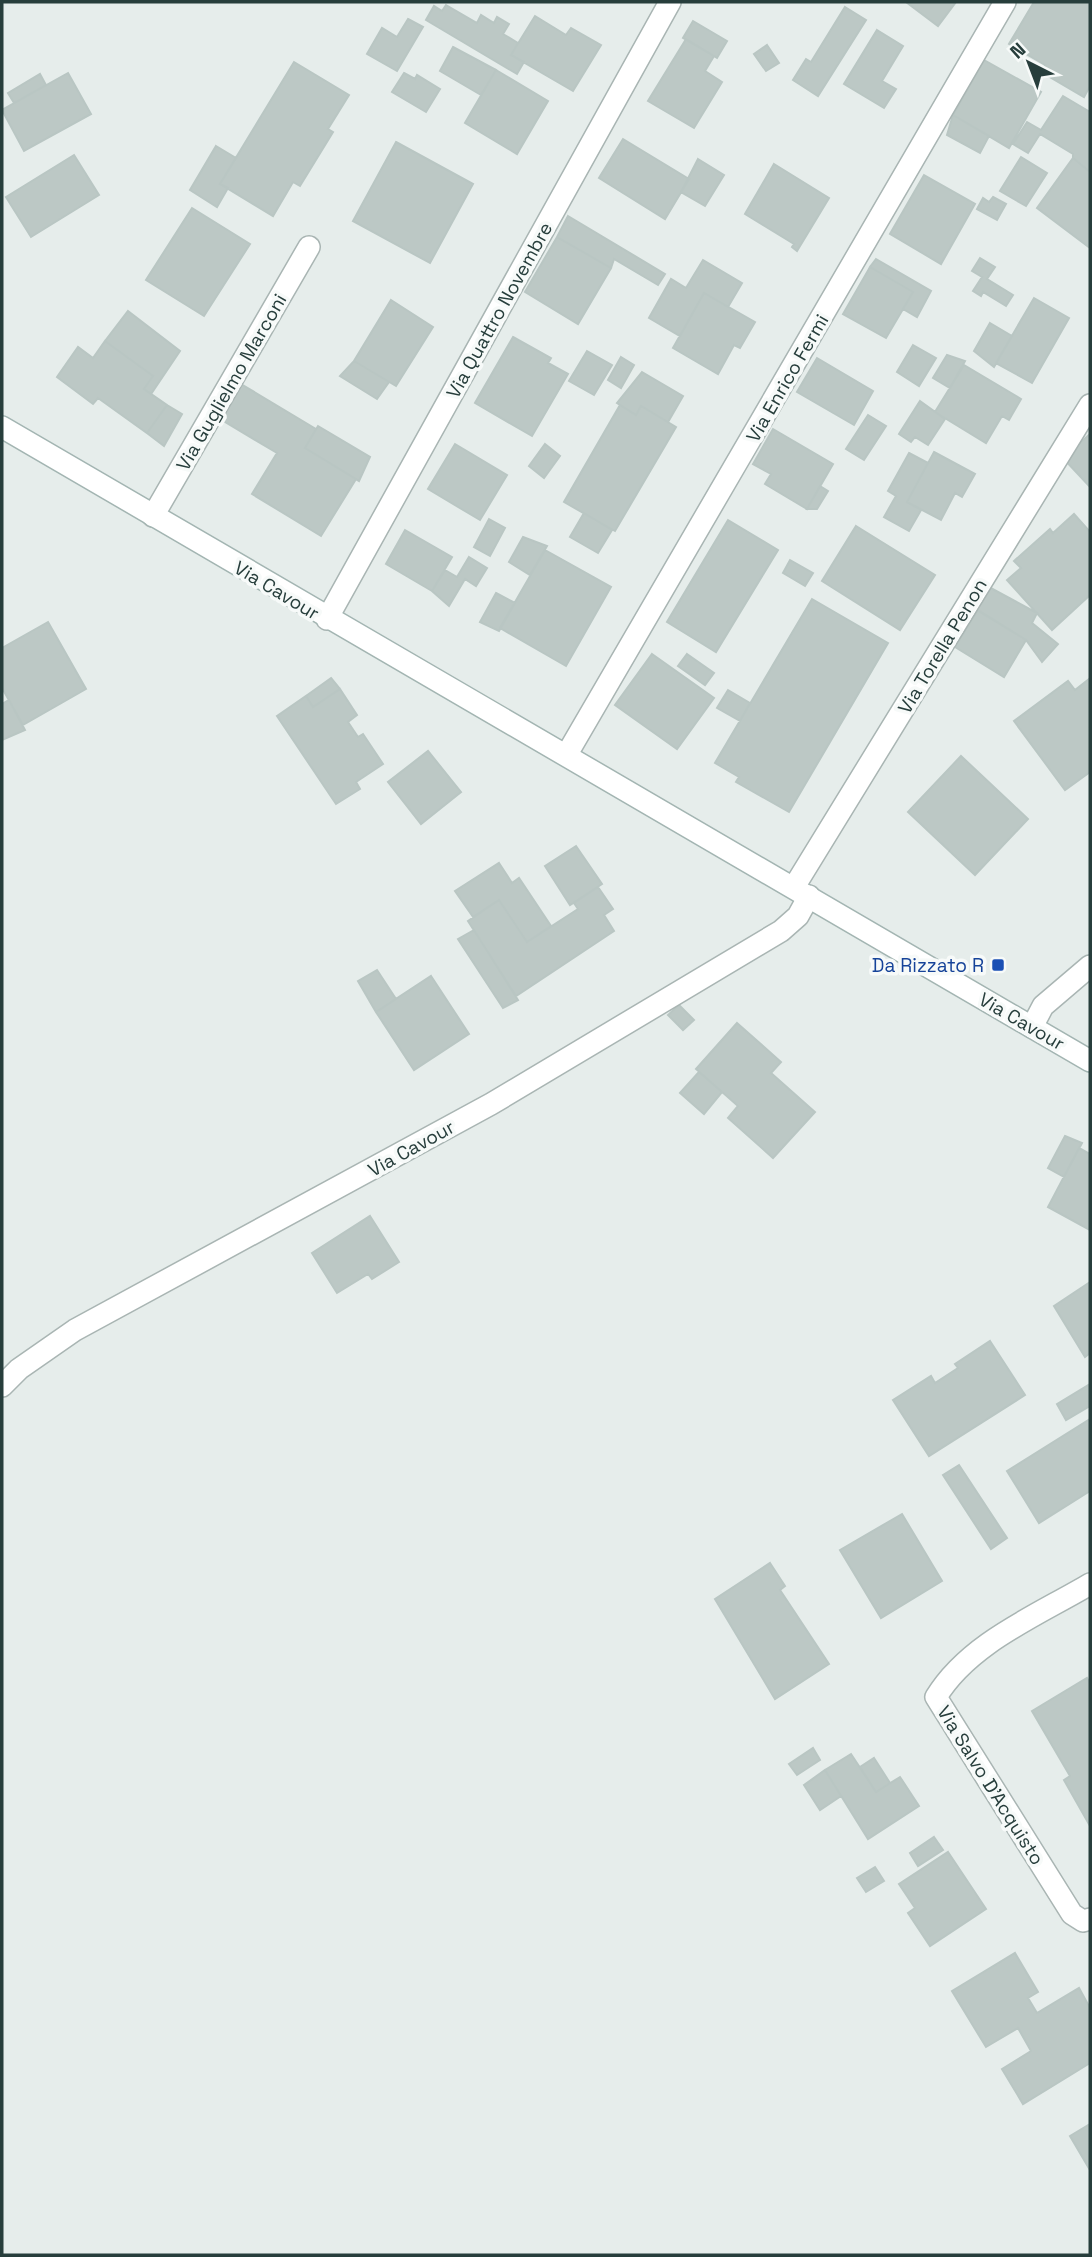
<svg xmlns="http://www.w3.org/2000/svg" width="1092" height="2257" font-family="'Space Grotesk',sans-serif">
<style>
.building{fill:#bcc8c5;stroke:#b9c6c3;stroke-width:2}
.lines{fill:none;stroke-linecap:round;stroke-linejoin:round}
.street-casing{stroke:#a9b5b3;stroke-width:24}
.secondary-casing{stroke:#a3b5b2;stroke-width:24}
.street{stroke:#fff;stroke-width:21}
.secondary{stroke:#fff;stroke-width:21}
.transit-dot{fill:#1a4fb4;stroke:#f7faf9;stroke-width:2.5}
.labels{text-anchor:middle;stroke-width:7;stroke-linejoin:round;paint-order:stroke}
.street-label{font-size:19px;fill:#273e3c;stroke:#f7faf9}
.transit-label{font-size:19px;fill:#164399;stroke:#f7faf9;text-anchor:end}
</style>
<rect width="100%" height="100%" fill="#e6edeb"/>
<path class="building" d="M 906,2 L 956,2 L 938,26 Z
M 1034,2 L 1090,2 L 1090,86 L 1084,97 L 1041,72 L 1045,65 L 1009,44 Z
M 446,5 L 477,23 L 481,15 L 494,23 L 497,17 L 509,24 L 503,34 L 518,43 L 511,55 L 524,62 L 517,74 L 426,20 L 434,6 L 442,11 Z
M 845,7 L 866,20 L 818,96 L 793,80 L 806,59 L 811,62 Z
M 535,16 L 566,35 L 571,28 L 601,45 L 573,91 L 511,55 Z
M 408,19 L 423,27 L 397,71 L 367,54 L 382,28 L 397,37 Z
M 693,21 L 727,41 L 717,58 L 683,38 Z
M 877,30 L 903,46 L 882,81 L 896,89 L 884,108 L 844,84 Z
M 686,39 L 714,56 L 705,71 L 722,82 L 694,128 L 648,101 Z
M 767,45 L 779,63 L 766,71 L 754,54 Z
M 453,47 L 496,70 L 481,95 L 440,71 Z
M 984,60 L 1041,92 L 1009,148 L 953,115 Z
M 294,62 L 349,95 L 328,129 L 333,132 L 300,186 L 293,182 L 273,216 L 220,184 Z
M 496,70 L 548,101 L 517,154 L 465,123 Z
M 68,73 L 91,114 L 24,151 L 2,110 Z
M 404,73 L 415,79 L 417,75 L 440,89 L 426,112 L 392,92 Z
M 40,74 L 46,85 L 14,103 L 8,93 Z
M 1063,96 L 1090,112 L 1090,172 L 1073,158 L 1073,154 L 1040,134 L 1028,153 L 1013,144 L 1027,122 L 1041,130 Z
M 953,115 L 989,136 L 980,153 L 947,135 Z
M 623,139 L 689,179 L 665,219 L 599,178 Z
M 396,142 L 473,184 L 430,263 L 353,221 Z
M 216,146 L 236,158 L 220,184 L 228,188 L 217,207 L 190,190 Z
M 74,155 L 99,195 L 31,237 L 6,197 Z
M 1021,157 L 1047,173 L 1026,206 L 1000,191 Z
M 1073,158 L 1090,172 L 1090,248 L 1037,208 Z
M 698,159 L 724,175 L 705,206 L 681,192 Z
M 774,164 L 829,198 L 797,251 L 792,247 L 794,244 L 745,214 Z
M 924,175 L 975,204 L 941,264 L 890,234 Z
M 993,197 L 1006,204 L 997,220 L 977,209 L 983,198 L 989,202 Z
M 192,208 L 250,244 L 204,316 L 146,280 Z
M 568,216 L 665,274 L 658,285 L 614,259 L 611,268 L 557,237 Z
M 557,237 L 611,268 L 578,324 L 525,292 Z
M 980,258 L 995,267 L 987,279 L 1013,295 L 1006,306 L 983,292 L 981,296 L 973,291 L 982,277 L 972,271 Z
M 876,259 L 931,291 L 917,317 L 903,309 L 913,292 L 870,267 Z
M 703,260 L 742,283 L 728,307 L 704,293 L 680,336 L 649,318 L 671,279 L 686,288 Z
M 870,267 L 913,292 L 886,338 L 843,314 Z
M 704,293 L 755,322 L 740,348 L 734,345 L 718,374 L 673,348 Z
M 1034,298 L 1069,318 L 1032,383 L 996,363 Z
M 391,300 L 433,327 L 396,386 L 354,361 Z
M 128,311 L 180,351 L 151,394 L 144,389 L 153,376 L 105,341 Z
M 990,323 L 1012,336 L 994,367 L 974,351 Z
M 513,337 L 551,358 L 548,363 L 568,374 L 532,436 L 475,403 Z
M 105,341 L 153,376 L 144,389 L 167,405 L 147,433 L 98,398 L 93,404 L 57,377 L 78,347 L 93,358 Z
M 913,345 L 936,358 L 919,386 L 897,372 Z
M 587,351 L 612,365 L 594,395 L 569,381 Z
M 947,355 L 965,361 L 950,388 L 933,378 Z
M 621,357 L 634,365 L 621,388 L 608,380 Z
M 817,358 L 873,391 L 854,425 L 797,392 Z
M 354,361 L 389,382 L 377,399 L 340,376 Z
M 964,365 L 1021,399 L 1009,420 L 1002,416 L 986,443 L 935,412 Z
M 642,372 L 683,396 L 668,422 L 641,406 L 636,415 L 617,403 Z
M 241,384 L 316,429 L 305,448 L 356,479 L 321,536 L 252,494 L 277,453 L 220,419 Z
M 920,401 L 945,419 L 928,445 L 915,437 L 911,442 L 899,434 Z
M 167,405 L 182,414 L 164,446 L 147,433 Z
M 620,405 L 636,415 L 641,406 L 676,427 L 615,531 L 564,502 Z
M 868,415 L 886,426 L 864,460 L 846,449 Z
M 318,426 L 370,457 L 359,481 L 305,448 Z
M 773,429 L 833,464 L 807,509 L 765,484 L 771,474 L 753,464 Z
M 1090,434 L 1090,487 L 1063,458 Z
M 455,444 L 507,475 L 480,520 L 428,489 Z
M 545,444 L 560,456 L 544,478 L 529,466 Z
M 934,452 L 975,474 L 962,497 L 955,493 L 941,520 L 907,502 Z
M 909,453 L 928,463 L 907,502 L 921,510 L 909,531 L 884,517 L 896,496 L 888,491 Z
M 820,486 L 828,491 L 817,509 L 807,509 Z
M 584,513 L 612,530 L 598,553 L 570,537 Z
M 1074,514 L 1090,532 L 1090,595 L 1052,630 L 1007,580 L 1021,568 L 1014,561 L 1050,529 L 1053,533 Z
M 489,519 L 505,528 L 490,556 L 474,547 Z
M 728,520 L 778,550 L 716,652 L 667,622 Z
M 856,526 L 935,575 L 900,630 L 822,581 Z
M 405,530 L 452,557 L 432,591 L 386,564 Z
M 523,537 L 547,546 L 530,575 L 509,562 Z
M 545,550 L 611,587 L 566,666 L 500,628 Z
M 469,557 L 487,568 L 476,586 L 465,579 L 449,606 L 432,591 L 445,570 L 457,577 Z
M 790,560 L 813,573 L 805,586 L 783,573 Z
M 987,586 L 1037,613 L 1032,623 L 1058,644 L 1042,662 L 1026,640 L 975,609 Z
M 496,593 L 515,603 L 499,631 L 480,622 Z
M 812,599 L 888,643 L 789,812 L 736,782 L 739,777 L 715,763 Z
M 978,610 L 1026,640 L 1004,677 L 955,647 Z
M 48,622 L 86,689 L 23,725 L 2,688 L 2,648 Z
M 652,654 L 714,698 L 677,749 L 615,705 Z
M 687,654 L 714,673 L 705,685 L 678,666 Z
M 331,678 L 340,689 L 313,707 L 306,696 Z
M 1089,679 L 1090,772 L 1065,790 L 1014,721 L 1068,681 L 1075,690 Z
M 340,689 L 357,715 L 348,722 L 358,737 L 363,734 L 383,764 L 356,782 L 360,789 L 336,804 L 277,716 L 306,696 L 313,707 Z
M 728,690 L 750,703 L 740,721 L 717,708 Z
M 9,700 L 25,730 L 2,740 L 2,704 Z
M 428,751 L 461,792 L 421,824 L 388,782 Z
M 961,756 L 1028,819 L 975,875 L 908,812 Z
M 576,846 L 602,884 L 570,905 L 545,866 Z
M 499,863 L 512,883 L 519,878 L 551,926 L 527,942 L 499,900 L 473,917 L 455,891 Z
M 598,887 L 613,909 L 604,915 L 614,931 L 516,996 L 468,921 L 499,900 L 527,942 L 578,909 L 574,903 Z
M 474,930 L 518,1000 L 503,1008 L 458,939 Z
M 377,970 L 396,999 L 376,1012 L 358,981 Z
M 431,976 L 469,1034 L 414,1070 L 376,1012 Z
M 679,1005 L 694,1020 L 683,1030 L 668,1015 Z
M 737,1023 L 781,1062 L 771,1073 L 815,1112 L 773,1158 L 728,1118 L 738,1106 L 696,1069 Z
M 699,1072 L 722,1092 L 704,1114 L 680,1093 Z
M 1065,1136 L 1082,1143 L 1064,1177 L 1048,1168 Z
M 1079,1148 L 1090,1154 L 1090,1230 L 1048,1207 Z
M 370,1216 L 399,1262 L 372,1279 L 368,1274 L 337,1293 L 312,1253 Z
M 1090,1282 L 1090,1353 L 1085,1357 L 1054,1306 Z
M 990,1341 L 1025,1395 L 929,1456 L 893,1400 L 931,1376 L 935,1383 L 958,1368 L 955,1364 Z
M 1090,1384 L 1090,1406 L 1066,1420 L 1057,1404 Z
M 1090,1419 L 1090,1491 L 1039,1523 L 1007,1471 Z
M 959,1465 L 1007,1538 L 991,1549 L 943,1475 Z
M 902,1514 L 942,1581 L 881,1618 L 840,1550 Z
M 770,1563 L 785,1586 L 780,1590 L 829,1664 L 775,1699 L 715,1599 Z
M 1087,1678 L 1090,1684 L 1090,1826 L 1064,1780 L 1070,1776 L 1032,1711 Z
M 813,1748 L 820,1760 L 797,1775 L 789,1764 Z
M 851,1754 L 876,1792 L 900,1777 L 919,1806 L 868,1839 L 825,1770 Z
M 874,1758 L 890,1783 L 876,1792 L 860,1767 Z
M 825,1770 L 841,1796 L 820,1810 L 804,1785 Z
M 934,1837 L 943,1850 L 918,1866 L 910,1853 Z
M 948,1852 L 986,1909 L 930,1946 L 908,1913 L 915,1908 L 899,1884 Z
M 875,1867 L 884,1881 L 866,1892 L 857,1878 Z
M 1015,1953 L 1038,1992 L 1028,1998 L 1037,2013 L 1079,1988 L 1090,2008 L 1090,2063 L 1023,2104 L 1002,2069 L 1031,2051 L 1018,2028 L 986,2047 L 952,1991 Z
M 1090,2124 L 1090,2170 L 1070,2136 Z"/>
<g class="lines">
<defs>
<path id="street" d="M 153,516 L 309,247
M 327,619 L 670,2
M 567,754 L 1005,2
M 794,887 L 1090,405
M 1032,1027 L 1043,1006 L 1090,966
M 2,1386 L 19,1369 L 75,1330 L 491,1104 L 781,931 L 798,916 L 809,896
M 1090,1584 C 1036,1616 969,1643 936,1697 L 1072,1914 L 1083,1921 L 1090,1919"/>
<path id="secondary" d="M 2,427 L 1090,1061"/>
</defs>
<use href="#street" class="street-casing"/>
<use href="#secondary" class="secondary-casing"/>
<use href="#street" class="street"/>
<use href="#secondary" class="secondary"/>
</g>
<rect class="transit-dot" x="991" y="958" width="14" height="14" rx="3.5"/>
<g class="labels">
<g class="street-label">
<text transform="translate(499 310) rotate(-61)" y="7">Via Quattro Novembre</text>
<text transform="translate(787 378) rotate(-60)" y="7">Via Enrico Fermi</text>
<text transform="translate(231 382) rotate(-60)" y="7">Via Guglielmo Marconi</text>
<text transform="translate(277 590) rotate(31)" y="7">Via Cavour</text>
<text transform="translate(942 646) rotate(-59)" y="7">Via Torella Penon</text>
<text transform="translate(1022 1021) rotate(30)" y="7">Via Cavour</text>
<text transform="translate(411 1148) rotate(-29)" y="7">Via Cavour</text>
<text transform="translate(991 1785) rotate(58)" y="7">Via Salvo D'Acquisto</text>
</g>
<g class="transit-label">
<text x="984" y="972">Da Rizzato R</text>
</g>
</g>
<rect width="1092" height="2257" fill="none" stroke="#273e3c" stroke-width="7"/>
<g transform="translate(1029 63) rotate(318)" stroke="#f7faf9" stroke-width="5" paint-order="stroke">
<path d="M0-5L12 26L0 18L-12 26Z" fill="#273e3c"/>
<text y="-10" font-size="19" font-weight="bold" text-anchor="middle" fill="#273e3c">N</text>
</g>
</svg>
